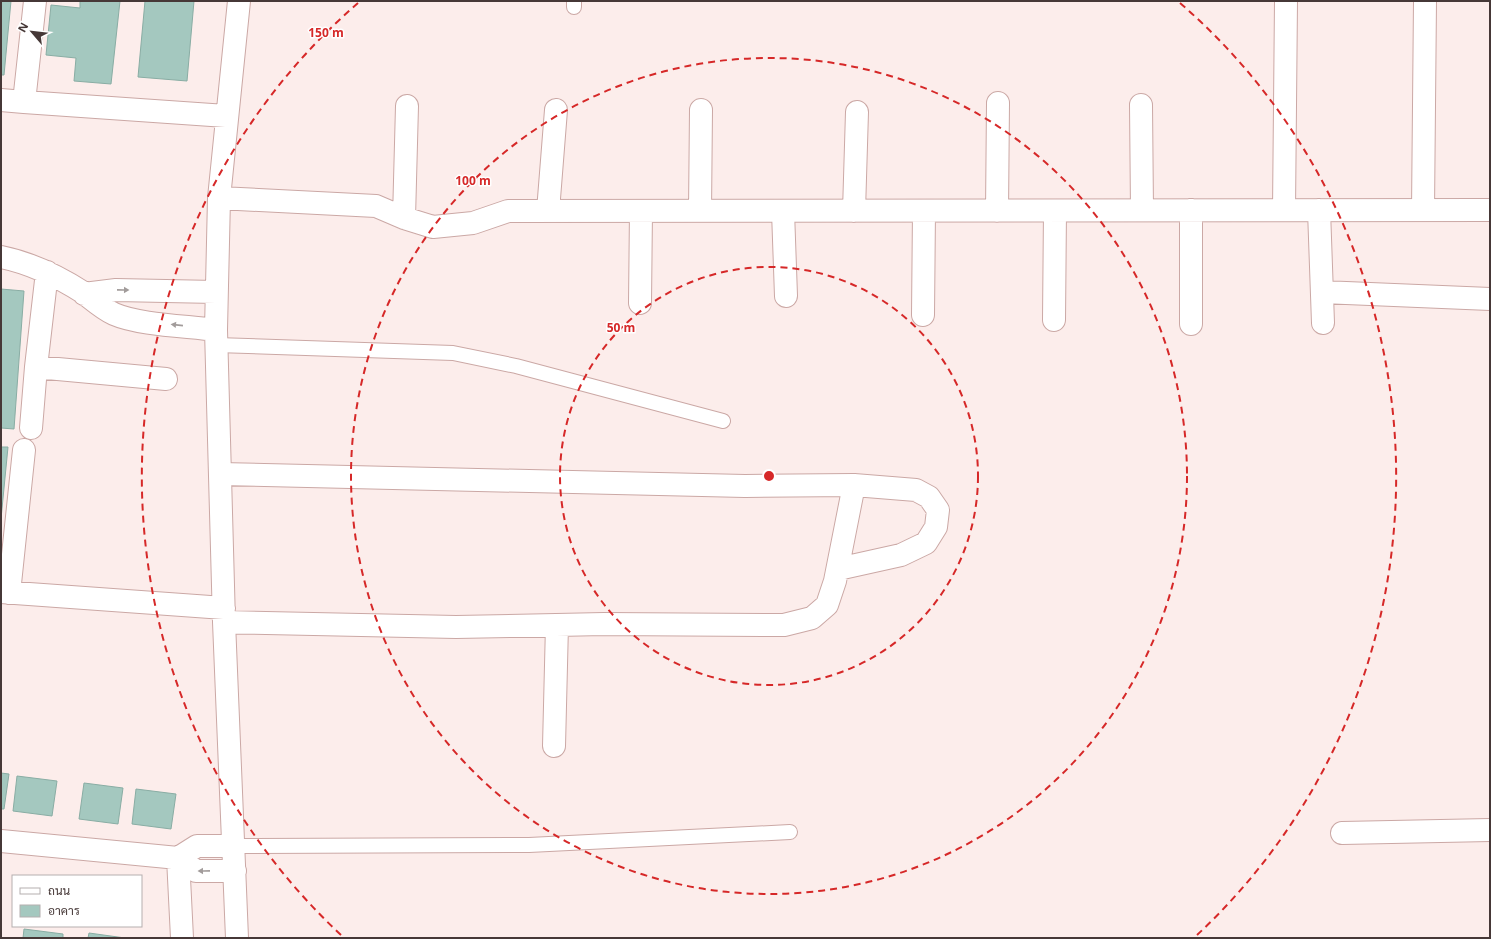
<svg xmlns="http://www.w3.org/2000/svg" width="1491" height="939" font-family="'Open Sans',Sarabun,sans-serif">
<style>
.building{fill:#a4c8bf;stroke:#89ada4}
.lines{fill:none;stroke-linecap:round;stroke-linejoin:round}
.service-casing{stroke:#cba8a5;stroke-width:16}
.minor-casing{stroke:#cba8a5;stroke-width:24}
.service{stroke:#fff;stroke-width:14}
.minor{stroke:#fff;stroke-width:22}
.oneway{fill:#a29c9b}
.ring{fill:none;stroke:#d62828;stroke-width:2;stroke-dasharray:7 5}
.centre{fill:#d62828;stroke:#fff;stroke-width:2}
.ring-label{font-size:12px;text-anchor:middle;font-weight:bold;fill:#d62828;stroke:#fff;stroke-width:3;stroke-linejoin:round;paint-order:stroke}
</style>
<rect width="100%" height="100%" fill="#fcedeb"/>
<path class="building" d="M 1,1 L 11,1 L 4,75 L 1,75 Z
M 80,1 L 120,1 L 111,84 L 74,81 L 76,58 L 46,55 L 51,5 L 80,8 Z
M 145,1 L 194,1 L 187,81 L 138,77 Z
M 1,289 L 24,291 L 14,429 L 1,428 Z
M 1,447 L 8,447 L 1,519 Z
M 1,773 L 9,774 L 4,809 L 1,809 Z
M 17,776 L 57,781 L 52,816 L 13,811 Z
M 84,783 L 123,788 L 118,824 L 79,819 Z
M 136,789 L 176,794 L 171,829 L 132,824 Z
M 24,929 L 63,934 L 63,938 L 23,938 Z
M 89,933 L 125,938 L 88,938 Z"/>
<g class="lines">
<defs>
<path id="service" d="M 574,7 L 574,1
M 216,345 L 453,353 L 516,366 L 723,421
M 233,846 L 529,845 L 790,832"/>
<path id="minor" d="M 1,100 L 24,102 L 226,116
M 24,102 L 35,1
M 1141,105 L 1142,210
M 219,198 L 376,206 L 404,218 L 433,227 L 473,223 L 508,211 L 1490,210
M 1284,210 L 1286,1
M 1319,210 L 1323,323
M 1423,210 L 1425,1
M 548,211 L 556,110
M 700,211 L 701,110
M 783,211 L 786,296
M 854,211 L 857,112
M 997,211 L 998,103
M 404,218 L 407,106
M 1,257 C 31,263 59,277 84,293 C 93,300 103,309 114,314 C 139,325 187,326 216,330
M 1322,292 L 1490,299
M 84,294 L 116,290 L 216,292
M 640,303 L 641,211
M 923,315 L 924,211
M 1054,320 L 1055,211
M 1191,324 L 1191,210
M 36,367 L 166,379
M 31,428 L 36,367 L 47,272
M 220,474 L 745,486 L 854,485 L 916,490 L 929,497 L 938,510 L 936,527 L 926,543 L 901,555 L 838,569
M 1,592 L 224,608
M 9,593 L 24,450
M 224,622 L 456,627 L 604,624 L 784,625 L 812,618 L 827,605 L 835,581 L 854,485
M 554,746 L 557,625
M 1342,833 L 1490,830
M 1,841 L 178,858 L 196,871 L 235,871
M 178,858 L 182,938
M 178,858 L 197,846 L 233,846
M 237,938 L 224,622 L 216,330 L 219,198 L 239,1"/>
</defs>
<use href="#service" class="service-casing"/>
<use href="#minor" class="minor-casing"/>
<use href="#service" class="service"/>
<use href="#minor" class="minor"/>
</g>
<defs><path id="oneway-solid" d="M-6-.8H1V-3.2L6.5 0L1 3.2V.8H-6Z"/></defs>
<g class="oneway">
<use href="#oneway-solid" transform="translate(123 290) rotate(1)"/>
<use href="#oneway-solid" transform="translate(177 325) rotate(-174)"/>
<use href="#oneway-solid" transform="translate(204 871) rotate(179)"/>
</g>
<g class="ring">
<circle cx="769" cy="476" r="209"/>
<circle cx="769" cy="476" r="418"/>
<path d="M341 935A627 627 0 0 1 358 3M1180 3A627 627 0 0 1 1197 935"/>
</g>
<circle cx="769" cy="476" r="6" class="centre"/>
<g class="ring-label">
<text x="326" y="37">150 m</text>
<text x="473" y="185">100 m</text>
<text x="621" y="332">50 m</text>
</g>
<rect width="1491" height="939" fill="none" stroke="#463837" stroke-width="4"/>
<rect x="12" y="875" width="130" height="52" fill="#ffffff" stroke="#b5afaf"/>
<rect x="20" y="888" width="20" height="6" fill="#ffffff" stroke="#b5afaf"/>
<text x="48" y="895" font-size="12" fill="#463837">ถนน</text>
<rect x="20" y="905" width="20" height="12" fill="#a4c8bf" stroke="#b5afaf"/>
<text x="48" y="915" font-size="12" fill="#463837">อาคาร</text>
<g transform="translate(32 32) rotate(298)" stroke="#ffffff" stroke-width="3" paint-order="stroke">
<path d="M0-3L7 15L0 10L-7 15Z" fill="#463837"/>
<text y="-6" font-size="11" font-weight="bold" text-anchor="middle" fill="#463837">N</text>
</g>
</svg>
